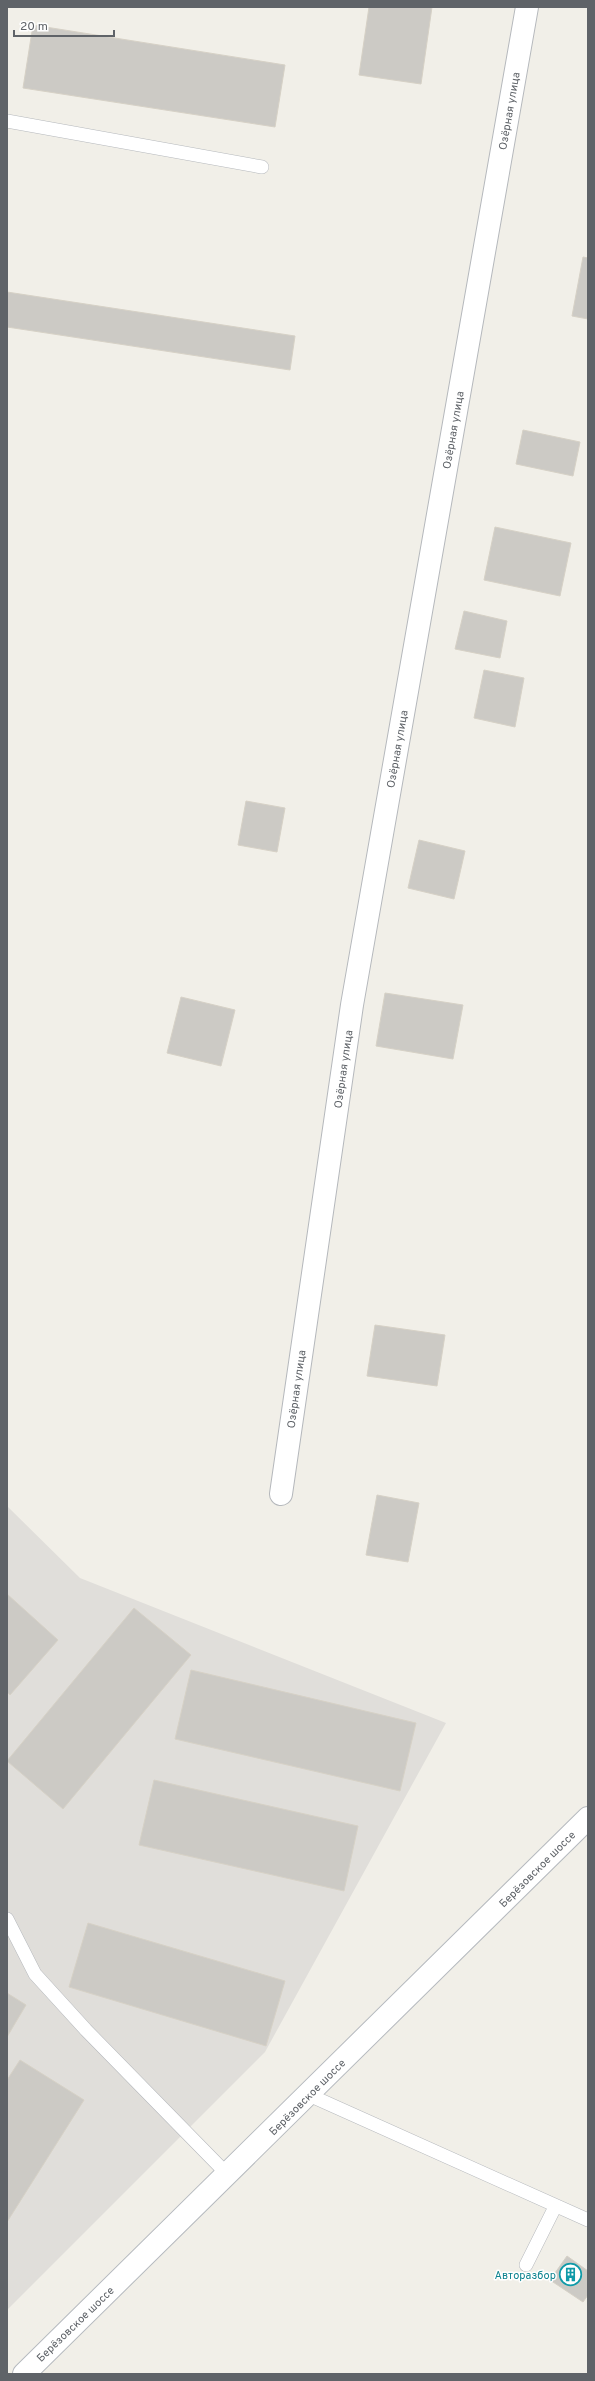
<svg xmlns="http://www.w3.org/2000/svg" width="595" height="2381" font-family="Overpass,sans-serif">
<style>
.industrial{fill:#e0deda}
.building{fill:#cccac5;stroke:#d6d1c6}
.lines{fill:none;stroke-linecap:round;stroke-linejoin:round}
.lane-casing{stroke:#b5b8bc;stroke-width:14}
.street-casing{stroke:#b5b8bc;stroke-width:24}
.secondary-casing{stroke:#b6babf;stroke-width:24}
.lane{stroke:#fff;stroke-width:13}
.street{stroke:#fff;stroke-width:22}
.secondary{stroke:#fff;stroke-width:22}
.labels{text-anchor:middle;stroke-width:3;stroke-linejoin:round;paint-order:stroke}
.street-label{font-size:11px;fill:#5f6368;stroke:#fff}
.culture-label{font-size:11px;fill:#0d838f;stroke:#fff;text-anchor:end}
</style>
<rect width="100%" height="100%" fill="#f1efe8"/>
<path class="industrial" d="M 7,1506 L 80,1578 L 446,1723 L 265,2052 L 7,2310 Z"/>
<path class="building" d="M 369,7 L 432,7 L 421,84 L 359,75 Z
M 33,25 L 285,65 L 275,127 L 23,88 Z
M 583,257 L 588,258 L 588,319 L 572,316 Z
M 7,292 L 295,336 L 290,370 L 7,327 Z
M 523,430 L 580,442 L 573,476 L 516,464 Z
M 495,527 L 571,543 L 560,596 L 484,580 Z
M 464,611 L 507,621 L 500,658 L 455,649 Z
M 484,670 L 524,678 L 515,727 L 474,718 Z
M 246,801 L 285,808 L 277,852 L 238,845 Z
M 419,840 L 465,851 L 454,899 L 408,888 Z
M 385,993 L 463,1005 L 453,1059 L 376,1046 Z
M 181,997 L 235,1010 L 221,1066 L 167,1053 Z
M 375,1325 L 445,1335 L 437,1386 L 367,1376 Z
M 377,1495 L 419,1503 L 408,1562 L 366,1555 Z
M 7,1594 L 58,1640 L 10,1695 L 7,1692 Z
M 134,1608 L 191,1655 L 63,1809 L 7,1761 Z
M 191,1670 L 416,1723 L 400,1791 L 175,1739 Z
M 154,1780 L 358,1826 L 344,1891 L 139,1845 Z
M 88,1923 L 285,1981 L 266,2046 L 69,1987 Z
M 7,1993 L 26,2005 L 7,2037 Z
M 20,2060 L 84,2100 L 7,2222 L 7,2080 Z
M 567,2256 L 588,2271 L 588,2295 L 583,2302 L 550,2280 Z"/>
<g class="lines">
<defs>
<path id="lane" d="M 7,121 L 262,167
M 7,1919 L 35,1974 L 86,2030 L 228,2175
M 309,2095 L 588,2220
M 526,2265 L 555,2207"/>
<path id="street" d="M 281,1494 L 352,1005 L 527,7"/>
<path id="secondary" d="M 24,2374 L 588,1818"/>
</defs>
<use href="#lane" class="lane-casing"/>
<use href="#street" class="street-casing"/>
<use href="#secondary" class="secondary-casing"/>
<use href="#lane" class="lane"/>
<use href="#street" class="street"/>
<use href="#secondary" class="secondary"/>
</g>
<defs>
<symbol id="building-ring" viewBox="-11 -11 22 22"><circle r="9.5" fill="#fff" stroke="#0f9aa8" stroke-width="1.5"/><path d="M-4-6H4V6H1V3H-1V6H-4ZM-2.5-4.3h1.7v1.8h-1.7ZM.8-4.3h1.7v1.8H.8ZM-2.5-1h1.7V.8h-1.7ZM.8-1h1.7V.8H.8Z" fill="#0f9aa8"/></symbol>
</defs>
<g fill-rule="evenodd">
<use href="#building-ring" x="558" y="2262" width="25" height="25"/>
</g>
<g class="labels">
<g class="street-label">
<text transform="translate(509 111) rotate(-80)" y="4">Озёрная улица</text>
<text transform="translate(453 430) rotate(-80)" y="4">Озёрная улица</text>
<text transform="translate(397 749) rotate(-80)" y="4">Озёрная улица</text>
<text transform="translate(343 1069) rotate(-82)" y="4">Озёрная улица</text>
<text transform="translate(296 1389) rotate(-82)" y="4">Озёрная улица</text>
<text transform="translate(537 1869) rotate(-45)" y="4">Берёзовское шоссе</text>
<text transform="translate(307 2097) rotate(-45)" y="4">Берёзовское шоссе</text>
<text transform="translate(75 2324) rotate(-44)" y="4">Берёзовское шоссе</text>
</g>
<g class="culture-label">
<text x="556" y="2279">Авторазбор</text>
</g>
</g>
<rect width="595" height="2381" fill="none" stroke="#5f6368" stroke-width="16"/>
<path d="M14 30v6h100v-6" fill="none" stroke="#5f6368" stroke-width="2"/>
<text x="20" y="30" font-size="12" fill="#5f6368" stroke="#ffffff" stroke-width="3" paint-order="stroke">20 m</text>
</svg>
